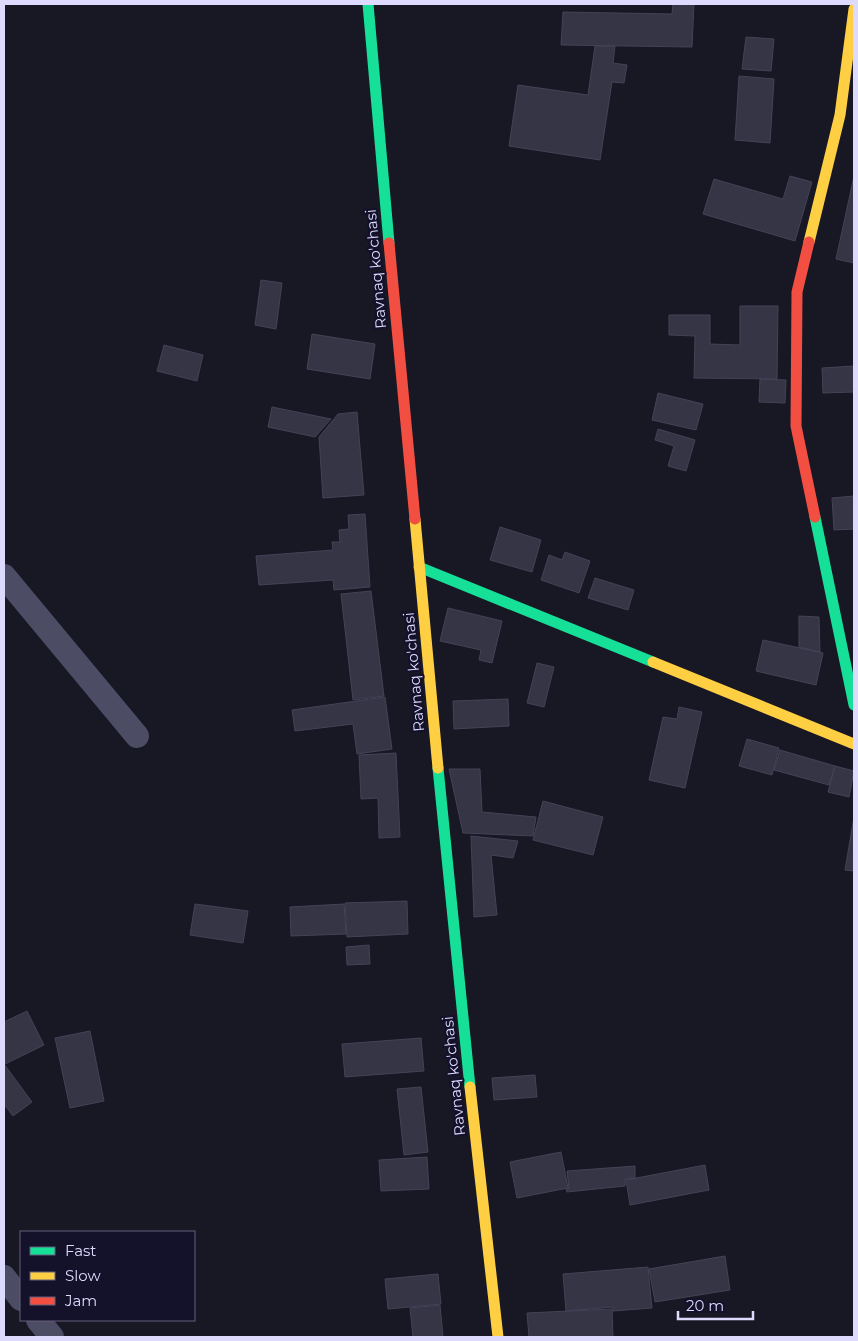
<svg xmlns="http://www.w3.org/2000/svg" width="858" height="1341" font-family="Montserrat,sans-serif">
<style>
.building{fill:#363546;stroke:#454257}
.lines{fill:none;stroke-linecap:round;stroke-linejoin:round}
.street{stroke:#4c4d65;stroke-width:24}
.fast{stroke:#16e098;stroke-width:11}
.slow{stroke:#ffcf43;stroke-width:11}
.jam{stroke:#f24e42;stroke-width:11}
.labels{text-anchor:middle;stroke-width:4.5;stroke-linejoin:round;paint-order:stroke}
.street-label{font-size:15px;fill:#dddafe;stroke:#14112a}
</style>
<rect width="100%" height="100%" fill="#181724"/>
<path class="building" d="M 673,4 L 694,4 L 692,47 L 561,45 L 563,12 L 672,14 Z
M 746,37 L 774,39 L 771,71 L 742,69 Z
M 595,46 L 615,46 L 613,63 L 627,65 L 624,83 L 612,82 L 600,160 L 509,146 L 518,85 L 588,95 Z
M 739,76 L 774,79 L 770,143 L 735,140 Z
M 790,176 L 812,182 L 795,241 L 703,214 L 714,179 L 783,199 Z
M 854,176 L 854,263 L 836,259 Z
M 261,280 L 282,283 L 276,329 L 255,325 Z
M 740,306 L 778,306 L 777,379 L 694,378 L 695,336 L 669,335 L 669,315 L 710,315 L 710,344 L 740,345 Z
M 312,334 L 375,344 L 370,379 L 307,369 Z
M 164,345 L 203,355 L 197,381 L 157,371 Z
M 854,366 L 854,392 L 823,393 L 822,368 Z
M 760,379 L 786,380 L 785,403 L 759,402 Z
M 658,393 L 703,404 L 696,430 L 652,420 Z
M 272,407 L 331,419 L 315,437 L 268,427 Z
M 357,412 L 364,495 L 323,498 L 319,437 L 338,414 Z
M 658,429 L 695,440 L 686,471 L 668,466 L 674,446 L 655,440 Z
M 854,496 L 854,529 L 834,530 L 832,498 Z
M 365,514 L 370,587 L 334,590 L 333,580 L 259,585 L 256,556 L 333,550 L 332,542 L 340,542 L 339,530 L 349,529 L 348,515 Z
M 500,527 L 541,540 L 532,572 L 490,560 Z
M 565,552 L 590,561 L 579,593 L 541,580 L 549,555 L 562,560 Z
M 595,578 L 634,590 L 628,610 L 588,598 Z
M 371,591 L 384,696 L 353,700 L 341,594 Z
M 448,608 L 502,621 L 492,663 L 479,660 L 481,650 L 440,641 Z
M 799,616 L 819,617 L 820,652 L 799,647 Z
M 763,640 L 823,653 L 816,685 L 756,671 Z
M 537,663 L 554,667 L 544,707 L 527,703 Z
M 385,697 L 392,749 L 357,754 L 353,724 L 295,731 L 292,710 Z
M 508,699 L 509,726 L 454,729 L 453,701 Z
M 679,707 L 702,712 L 685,788 L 649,780 L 663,717 L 677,719 Z
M 747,739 L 779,748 L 772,775 L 739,766 Z
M 780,750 L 835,766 L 829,785 L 774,770 Z
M 396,753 L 400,837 L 379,838 L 378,798 L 361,799 L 359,755 Z
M 835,766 L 854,771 L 849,797 L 828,792 Z
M 449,769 L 480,769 L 482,812 L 536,817 L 533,836 L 463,833 Z
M 543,801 L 603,817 L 593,855 L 533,840 Z
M 854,817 L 854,871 L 845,870 Z
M 471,836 L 518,841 L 513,858 L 491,855 L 497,915 L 474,917 Z
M 407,901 L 408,934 L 347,937 L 345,903 Z
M 195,904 L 248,911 L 243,943 L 190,935 Z
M 344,904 L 346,934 L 291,936 L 290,907 Z
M 369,945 L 370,964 L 347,965 L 346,947 Z
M 27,1011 L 44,1045 L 5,1064 L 4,1022 Z
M 90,1031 L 104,1101 L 70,1108 L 55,1038 Z
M 421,1038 L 424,1071 L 345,1077 L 342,1044 Z
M 4,1064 L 32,1102 L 13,1116 L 4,1104 Z
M 535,1075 L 537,1097 L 494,1100 L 492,1078 Z
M 421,1087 L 428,1152 L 404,1155 L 397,1089 Z
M 561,1152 L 568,1188 L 517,1198 L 510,1162 Z
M 427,1157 L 429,1189 L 381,1191 L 379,1160 Z
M 705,1165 L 709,1190 L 630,1205 L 626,1180 Z
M 635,1166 L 635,1178 L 625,1179 L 625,1186 L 567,1192 L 566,1189 L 569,1189 L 567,1171 Z
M 725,1256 L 730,1290 L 655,1302 L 649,1269 Z
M 648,1267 L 652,1308 L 613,1311 L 613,1307 L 566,1311 L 563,1274 Z
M 438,1274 L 441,1304 L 388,1309 L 385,1279 Z
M 440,1305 L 443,1337 L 413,1337 L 410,1308 Z
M 612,1309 L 613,1337 L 529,1337 L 527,1313 Z"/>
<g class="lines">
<path class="street" d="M 4,576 L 137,736
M 4,1277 L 21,1299
M 38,1320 L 52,1337"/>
<path class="fast" d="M 368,4 L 389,243
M 815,517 L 854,705
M 419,567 L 653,662
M 438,768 L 470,1087"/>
<path class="slow" d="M 809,242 L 840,115 L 854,9
M 415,519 L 438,768
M 653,662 L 854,744
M 470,1087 L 498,1337"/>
<path class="jam" d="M 809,242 L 797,292 L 796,426 L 815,517
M 389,243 L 415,519"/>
</g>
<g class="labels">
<g class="street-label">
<text transform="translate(376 269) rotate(-95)" y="5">Ravnaq ko'chasi</text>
<text transform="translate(414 672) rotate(-95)" y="5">Ravnaq ko'chasi</text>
<text transform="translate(454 1076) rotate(-96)" y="5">Ravnaq ko'chasi</text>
</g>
</g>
<rect width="858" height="1341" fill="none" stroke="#dddafe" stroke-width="10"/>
<rect x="20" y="1231" width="175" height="90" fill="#14112a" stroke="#64617f"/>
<rect x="30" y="1247" width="25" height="8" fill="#16e098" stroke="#64617f"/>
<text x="65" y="1256" font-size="15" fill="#dddafe">Fast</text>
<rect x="30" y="1272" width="25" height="8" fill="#ffcf43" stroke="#64617f"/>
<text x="65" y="1281" font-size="15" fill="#dddafe">Slow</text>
<rect x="30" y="1297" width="25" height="8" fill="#f24e42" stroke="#64617f"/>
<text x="65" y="1306" font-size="15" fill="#dddafe">Jam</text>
<path d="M678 1311v8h75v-8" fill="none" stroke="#dddafe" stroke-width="2.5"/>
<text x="686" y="1311" font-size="15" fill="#dddafe" stroke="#14112a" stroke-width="4" paint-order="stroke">20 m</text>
</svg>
